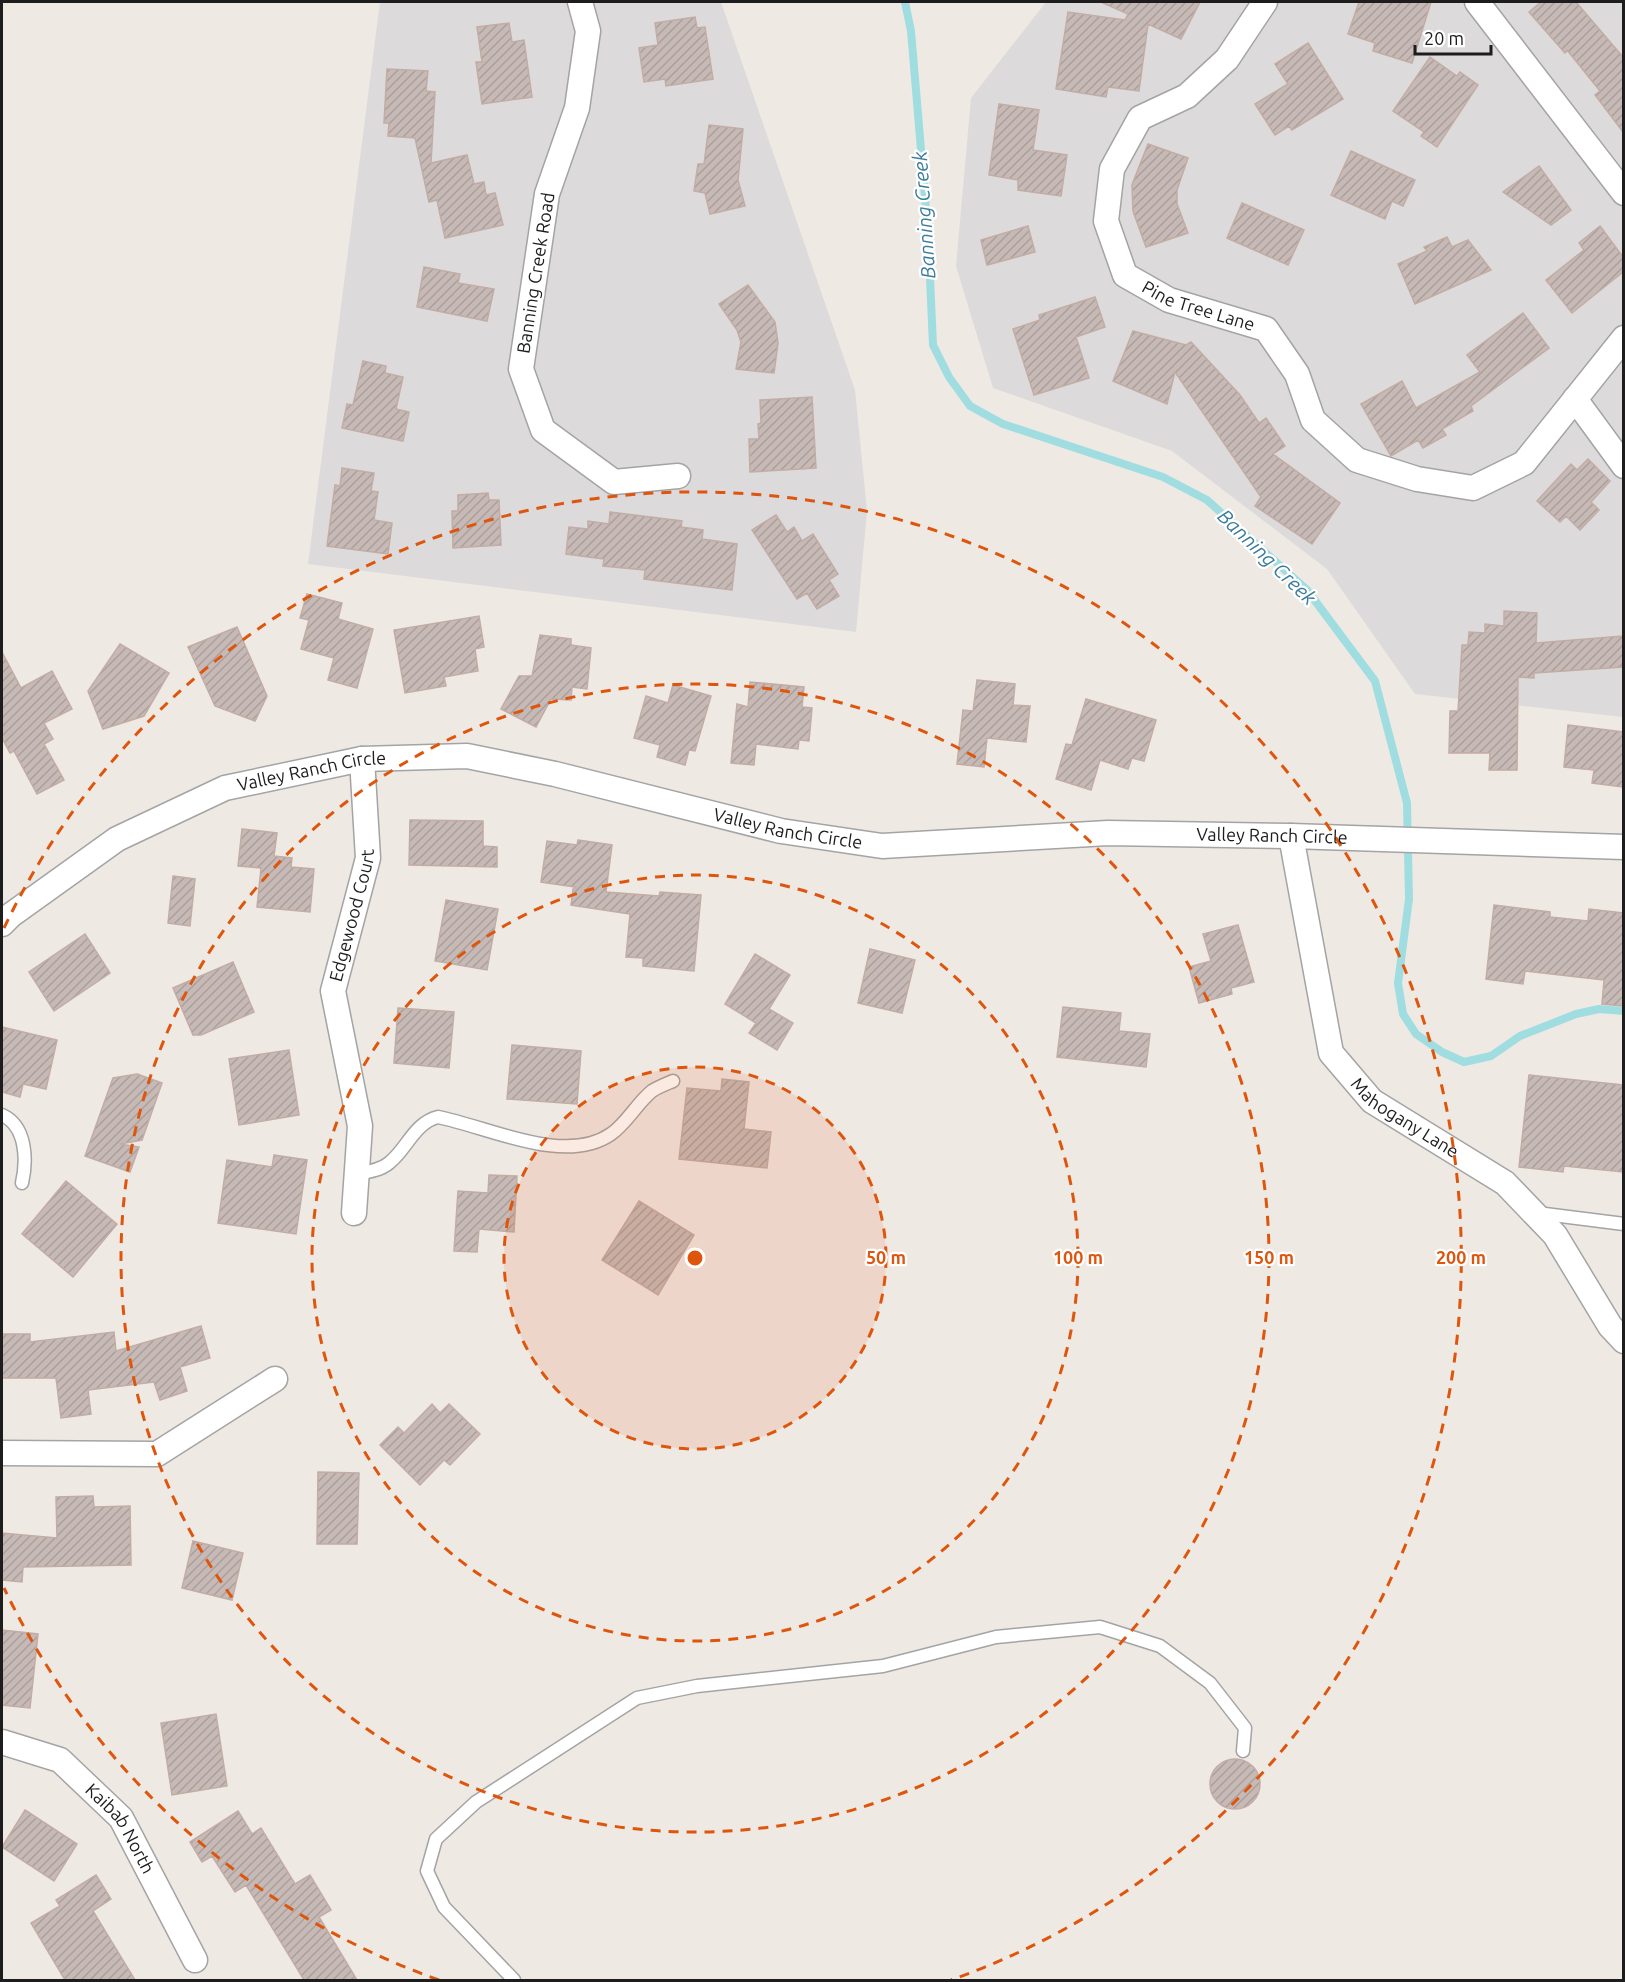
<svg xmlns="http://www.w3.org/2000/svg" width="1625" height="1982" font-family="Ubuntu,sans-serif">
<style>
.residential{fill:#dcdadb}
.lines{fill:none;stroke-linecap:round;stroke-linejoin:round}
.stream{stroke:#a0dde0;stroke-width:8}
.building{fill:url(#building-hatch);stroke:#c2aca4;stroke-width:1.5}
.service-casing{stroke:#a4a4a4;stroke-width:15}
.minor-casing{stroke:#a4a4a4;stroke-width:27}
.service{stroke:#fff;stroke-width:12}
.minor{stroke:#fff;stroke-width:24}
.ring{fill:none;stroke:#de560d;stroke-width:3;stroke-dasharray:10 8}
.labels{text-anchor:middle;stroke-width:4.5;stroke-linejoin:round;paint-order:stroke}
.street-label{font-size:18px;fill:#1d1d1d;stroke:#fff}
.water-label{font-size:20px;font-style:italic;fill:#3c7c9b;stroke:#fff}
.centre{fill:#de560d;stroke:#fff;stroke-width:3}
.ring-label{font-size:18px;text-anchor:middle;font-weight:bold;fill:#de560d;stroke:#fff;stroke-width:4.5;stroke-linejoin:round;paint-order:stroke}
</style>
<defs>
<pattern id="building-hatch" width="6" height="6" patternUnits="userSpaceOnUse" patternTransform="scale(1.5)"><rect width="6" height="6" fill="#c7bab6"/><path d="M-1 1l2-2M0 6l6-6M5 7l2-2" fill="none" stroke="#aa9f9c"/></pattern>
</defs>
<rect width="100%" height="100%" fill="#efe9e3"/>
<path class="residential" d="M 380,2 L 721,2 L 855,390 L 867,511 L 856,632 L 308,564 Z
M 1046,2 L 1623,2 L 1623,717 L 1415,694 L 1327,569 L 1172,451 L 993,388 L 956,266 L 971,98 Z"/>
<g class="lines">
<path class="stream" d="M 905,2 L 911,31 L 928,233 L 933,345 L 949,377 L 970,406 L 1003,424 L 1163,477 L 1207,500 L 1307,590 L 1375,681 L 1407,803 L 1409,899 L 1398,983 L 1403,1014 L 1416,1034 L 1442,1052 L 1464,1062 L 1491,1056 L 1520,1036 L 1576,1014 L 1599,1009 L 1624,1011"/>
</g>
<path class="building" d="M 1101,2 L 1200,2 L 1181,39 L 1148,24 L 1139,91 L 1108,87 L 1106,97 L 1056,89 L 1068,12 L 1125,20 L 1128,14 Z
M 1359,2 L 1431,2 L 1412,63 L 1373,51 L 1375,43 L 1348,34 Z
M 1541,2 L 1576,2 L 1623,57 L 1623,132 L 1595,95 L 1600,91 L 1567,50 L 1565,53 L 1529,12 Z
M 695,17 L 697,28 L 705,27 L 713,79 L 666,86 L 665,79 L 644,82 L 639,48 L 658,45 L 655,23 Z
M 509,23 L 512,42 L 524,40 L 532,97 L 482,104 L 476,62 L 482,62 L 477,27 Z
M 1308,43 L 1343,99 L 1292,130 L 1289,126 L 1275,135 L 1255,104 L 1288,84 L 1275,64 Z
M 1430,57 L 1457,76 L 1460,72 L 1478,85 L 1437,147 L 1421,136 L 1424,132 L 1393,111 Z
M 387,69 L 428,71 L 426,91 L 435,92 L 431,163 L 467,155 L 474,184 L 484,182 L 486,195 L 495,193 L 503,225 L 445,238 L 437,200 L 429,202 L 415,138 L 388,136 L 389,123 L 384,123 Z
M 999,104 L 1039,110 L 1033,150 L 1067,155 L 1061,196 L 1018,190 L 1018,180 L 989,175 Z
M 709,125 L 743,129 L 738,180 L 745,206 L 710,214 L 705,193 L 694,191 L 698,164 L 704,164 Z
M 1148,144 L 1188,158 L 1177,190 L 1177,204 L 1188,233 L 1146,247 L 1133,211 L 1132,185 Z
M 1351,151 L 1415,180 L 1403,206 L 1392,201 L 1385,219 L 1331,195 Z
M 1539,166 L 1571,210 L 1551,225 L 1503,192 Z
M 1242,203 L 1304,230 L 1288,265 L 1227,238 Z
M 1028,226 L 1035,252 L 987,265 L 981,240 Z
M 1600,226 L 1623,257 L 1623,272 L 1572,313 L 1546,280 L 1584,250 L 1579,243 Z
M 1447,237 L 1452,247 L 1468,240 L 1491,270 L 1415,304 L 1398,264 L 1427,251 L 1424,247 Z
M 424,267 L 460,274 L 458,283 L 494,289 L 487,321 L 417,307 Z
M 748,285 L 775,322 L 778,343 L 774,373 L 736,369 L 741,342 L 737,330 L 719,304 Z
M 1095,297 L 1105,327 L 1076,337 L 1089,378 L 1034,395 L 1013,329 L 1040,320 L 1039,315 Z
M 1523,313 L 1549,348 L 1471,406 L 1473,411 L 1442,429 L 1446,435 L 1423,448 L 1418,440 L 1391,456 L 1361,404 L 1402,381 L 1416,408 L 1480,372 L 1467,355 Z
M 1133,331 L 1186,345 L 1191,342 L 1240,395 L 1259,423 L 1266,418 L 1285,446 L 1273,454 L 1340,503 L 1312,544 L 1255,506 L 1261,497 L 1175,372 L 1167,404 L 1113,381 Z
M 363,361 L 386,366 L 385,373 L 403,377 L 396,409 L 409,412 L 403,441 L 342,428 L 347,404 L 353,405 Z
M 812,397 L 816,468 L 750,472 L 749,439 L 759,439 L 758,424 L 761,423 L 760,400 Z
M 1588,459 L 1610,481 L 1591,502 L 1599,510 L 1580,530 L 1566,516 L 1560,522 L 1537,501 L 1571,464 L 1577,470 Z
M 342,468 L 374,473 L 371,491 L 378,492 L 374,520 L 392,523 L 388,554 L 327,546 L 335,485 L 340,486 Z
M 488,493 L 489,500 L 499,500 L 501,545 L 453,548 L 452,511 L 458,511 L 458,495 Z
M 610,512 L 682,521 L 681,527 L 703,530 L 702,539 L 737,544 L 732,590 L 644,579 L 645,570 L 603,566 L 604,559 L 566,554 L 569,527 L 588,529 L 588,521 L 609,524 Z
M 776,515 L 787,532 L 794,527 L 802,541 L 813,534 L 838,574 L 829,580 L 839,596 L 817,609 L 807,593 L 797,599 L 752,530 Z
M 307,594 L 342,603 L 338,619 L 373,629 L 357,688 L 328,680 L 334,658 L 301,649 L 309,620 L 300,618 Z
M 1504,611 L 1537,613 L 1536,643 L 1623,636 L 1623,667 L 1534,673 L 1534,678 L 1518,677 L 1517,770 L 1489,770 L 1490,753 L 1449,753 L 1450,711 L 1458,711 L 1462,645 L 1468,645 L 1469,632 L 1485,633 L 1485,624 L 1504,626 Z
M 479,616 L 484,647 L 475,649 L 478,671 L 444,677 L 446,686 L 405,693 L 394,630 Z
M 237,627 L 267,696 L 255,721 L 215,706 L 188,647 Z
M 540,635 L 571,639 L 571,645 L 591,648 L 587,689 L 572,687 L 571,700 L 551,699 L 536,727 L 501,709 L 519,676 L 532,676 Z
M 120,644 L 169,673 L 144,716 L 103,729 L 88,691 Z
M 2,652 L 21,688 L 52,671 L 72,709 L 44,723 L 53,739 L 44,744 L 64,780 L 37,794 L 14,751 L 10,753 L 2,738 Z
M 977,680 L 1015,684 L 1013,705 L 1030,706 L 1026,742 L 987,738 L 984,767 L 957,764 L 963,710 L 973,711 Z
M 750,682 L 804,687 L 802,707 L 812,708 L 809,741 L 799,740 L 798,749 L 756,744 L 754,765 L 731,763 L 737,704 L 748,707 Z
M 673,685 L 711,696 L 695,751 L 689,750 L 685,765 L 657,757 L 660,745 L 634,738 L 646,696 L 668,703 Z
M 1086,699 L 1156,720 L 1144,761 L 1132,758 L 1128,769 L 1100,760 L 1091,790 L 1056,779 L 1066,744 L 1072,745 Z
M 1568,725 L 1623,732 L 1623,787 L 1592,783 L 1594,770 L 1564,767 Z
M 410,820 L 483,821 L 483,846 L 497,847 L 497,867 L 409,865 Z
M 242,829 L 277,833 L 274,856 L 292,858 L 291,867 L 314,869 L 310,912 L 257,907 L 261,868 L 238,866 Z
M 578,840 L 612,845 L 606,892 L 659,896 L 660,892 L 701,895 L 694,971 L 643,966 L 643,958 L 626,957 L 630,914 L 571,905 L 573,889 L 575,887 L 541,882 L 547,841 L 577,845 Z
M 173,876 L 195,879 L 190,926 L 168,923 Z
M 446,900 L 498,909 L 487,970 L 435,961 Z
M 1494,905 L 1550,912 L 1550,917 L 1588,921 L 1589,909 L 1623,913 L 1623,1006 L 1602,1004 L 1604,980 L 1525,971 L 1523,984 L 1486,979 Z
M 1238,925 L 1254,982 L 1231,988 L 1232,994 L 1199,1003 L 1189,967 L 1211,961 L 1203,934 Z
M 85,934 L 110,973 L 54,1011 L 29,972 Z
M 870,949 L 915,960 L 902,1013 L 858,1003 Z
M 755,954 L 790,975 L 769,1009 L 793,1023 L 777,1050 L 749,1033 L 756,1023 L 725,1004 Z
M 233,962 L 254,1012 L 201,1035 L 193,1035 L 173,988 Z
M 1063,1007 L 1121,1013 L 1119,1031 L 1150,1034 L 1146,1067 L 1057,1057 Z
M 398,1008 L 454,1012 L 449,1068 L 394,1063 Z
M 2,1027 L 57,1040 L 46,1089 L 23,1084 L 20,1097 L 2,1092 Z
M 512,1045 L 581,1051 L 577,1104 L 507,1099 Z
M 289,1050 L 299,1115 L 239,1125 L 229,1059 Z
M 137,1074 L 162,1083 L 142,1140 L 120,1144 L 139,1147 L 130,1172 L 85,1156 L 113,1078 Z
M 1529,1075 L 1623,1085 L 1623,1172 L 1564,1166 L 1563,1172 L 1519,1167 Z
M 722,1079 L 749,1082 L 744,1129 L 771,1132 L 767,1168 L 679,1159 L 687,1088 L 721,1091 Z
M 274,1155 L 307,1160 L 296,1234 L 218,1223 L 227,1160 L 272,1167 Z
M 489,1175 L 517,1176 L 514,1232 L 479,1229 L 477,1252 L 454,1251 L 458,1191 L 488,1193 Z
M 66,1181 L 117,1224 L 73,1277 L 22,1234 Z
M 639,1201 L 694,1235 L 658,1295 L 602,1260 Z
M 201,1326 L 210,1358 L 180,1367 L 187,1391 L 160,1400 L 154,1382 L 88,1390 L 91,1414 L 61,1418 L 56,1378 L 2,1378 L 2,1334 L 30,1334 L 30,1342 L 114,1332 L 116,1351 Z
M 432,1404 L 440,1413 L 449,1404 L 480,1434 L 450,1465 L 444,1460 L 420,1485 L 380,1445 L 398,1427 L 404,1433 Z
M 318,1472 L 359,1473 L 357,1544 L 317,1544 Z
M 93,1496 L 94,1507 L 130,1506 L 131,1565 L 23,1567 L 22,1582 L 2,1580 L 2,1533 L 57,1538 L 56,1497 Z
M 193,1541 L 243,1553 L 232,1600 L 182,1588 Z
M 2,1630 L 38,1634 L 30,1708 L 2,1705 L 3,1674 L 2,1674 Z
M 216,1714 L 227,1786 L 172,1795 L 161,1723 Z
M1210 1784a25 25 0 1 1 50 0a25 25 0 1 1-50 0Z
M 25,1810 L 77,1844 L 54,1881 L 2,1847 Z
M 238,1811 L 252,1834 L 261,1828 L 295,1884 L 310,1875 L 331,1910 L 319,1917 L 357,1980 L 304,1980 L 246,1885 L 235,1892 L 212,1856 L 202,1862 L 190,1842 Z
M 96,1875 L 111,1899 L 93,1911 L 135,1980 L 65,1980 L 31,1923 L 60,1906 L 56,1900 Z"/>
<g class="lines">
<defs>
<path id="service" d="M 2,1115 C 27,1126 27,1161 22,1183
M 357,1174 C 368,1172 381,1170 389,1163 C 407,1149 414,1123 438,1117 C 489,1127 565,1166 611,1134 C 627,1123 637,1103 652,1091 C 658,1087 666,1084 673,1081
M 1537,1213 L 1624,1224
M 514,1980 L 444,1907 L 427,1871 L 436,1839 L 476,1802 L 637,1698 L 697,1686 L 883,1666 L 996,1637 L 1100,1627 L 1160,1646 L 1210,1683 L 1245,1728 L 1243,1751"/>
<g id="minor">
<path d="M 580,2 L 588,31 L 577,108 L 547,194 L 521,369 L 543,430 L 614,482 L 678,476"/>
<path id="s1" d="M 1265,2 L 1227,59 L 1187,96 L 1140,118 L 1112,169 L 1106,221 L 1125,275 L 1169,300 L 1266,329 L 1297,374 L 1313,420 L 1357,460 L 1417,479 L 1473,488 L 1524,463 L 1624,338"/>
<path d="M 1477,2 L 1624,193"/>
<path d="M 1575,399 L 1624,466"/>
<path id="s2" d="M 1291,836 L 1331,1053 L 1372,1101 L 1505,1183 L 1555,1235 L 1610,1326 L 1624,1341"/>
<path id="s3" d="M 2,924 L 11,915 L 117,839 L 225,788 L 362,759 L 467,756 L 555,774 L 781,831 L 882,846 L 1108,833 L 1291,836 L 1624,847"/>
<path id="s4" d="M 354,1213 L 360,1126 L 333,991 L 368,858 L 362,759"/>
<path d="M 2,1453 L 157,1454 L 275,1379"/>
<path id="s5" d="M 2,1742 L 60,1760 L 121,1818 L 195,1960"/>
</g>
</defs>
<use href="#service" class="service-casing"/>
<use href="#minor" class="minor-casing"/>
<use href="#service" class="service"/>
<use href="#minor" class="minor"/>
</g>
<circle cx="695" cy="1258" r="191" fill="#de560d" fill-opacity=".12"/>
<g class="ring">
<circle cx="695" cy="1258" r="191"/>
<circle cx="695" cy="1258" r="383"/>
<circle cx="695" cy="1258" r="574"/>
<path d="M439 1980A766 766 0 0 1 4 1588M4 928A766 766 0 1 1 951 1980"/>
</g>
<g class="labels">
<g class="street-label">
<text transform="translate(536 273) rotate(-81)" y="6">Banning Creek Road</text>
<text dy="6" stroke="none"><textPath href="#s1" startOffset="423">Pine Tree Lane</textPath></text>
<text dy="6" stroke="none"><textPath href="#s3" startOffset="351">Valley Ranch Circle</textPath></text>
<text dy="6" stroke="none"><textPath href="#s3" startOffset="837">Valley Ranch Circle</textPath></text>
<text dy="6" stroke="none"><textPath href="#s3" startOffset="1323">Valley Ranch Circle</textPath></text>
<text dy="6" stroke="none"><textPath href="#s4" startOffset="303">Edgewood Court</textPath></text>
<text dy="6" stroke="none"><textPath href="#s2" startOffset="320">Mahogany Lane</textPath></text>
<text dy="6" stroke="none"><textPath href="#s5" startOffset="153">Kaibab North</textPath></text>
</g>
<g class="water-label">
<text transform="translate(924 215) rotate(-94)" y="7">Banning Creek</text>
<text transform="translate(1267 557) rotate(44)" y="7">Banning Creek</text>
</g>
</g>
<circle cx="695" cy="1258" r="9" class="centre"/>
<g class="ring-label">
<text x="886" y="1264">50 m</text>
<text x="1078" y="1264">100 m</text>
<text x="1269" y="1264">150 m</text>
<text x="1461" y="1264">200 m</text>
</g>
<rect width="1625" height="1982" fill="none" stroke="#1d1d1d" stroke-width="6"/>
<path d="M1415 45v9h76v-9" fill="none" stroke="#1d1d1d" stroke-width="3"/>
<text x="1424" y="45" font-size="18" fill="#1d1d1d" stroke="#ffffff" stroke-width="4.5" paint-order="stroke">20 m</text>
</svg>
